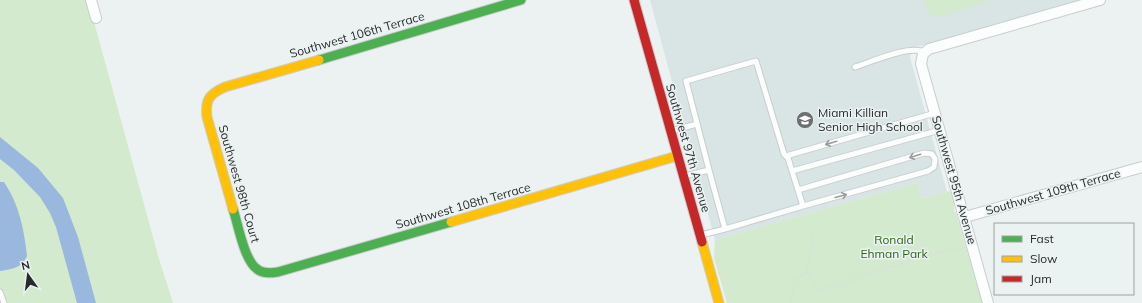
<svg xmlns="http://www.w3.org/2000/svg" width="1142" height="303" font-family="Mulish,sans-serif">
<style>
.built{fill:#d9e4e4}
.green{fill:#d3eacf}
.water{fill:#9ab8dd}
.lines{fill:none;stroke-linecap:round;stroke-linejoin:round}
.lane-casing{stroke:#c9cdcd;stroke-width:7}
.street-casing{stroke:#c9cdcd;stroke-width:12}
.fast-casing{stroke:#c9cdcd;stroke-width:11}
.slow-casing{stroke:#c9cdcd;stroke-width:11}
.jam-casing{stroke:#c9cdcd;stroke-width:11}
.path{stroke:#dbdcdc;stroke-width:1.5;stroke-dasharray:2 2;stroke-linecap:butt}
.lane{stroke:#fcfdfd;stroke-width:5}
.street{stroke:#fcfdfd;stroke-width:10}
.fast{stroke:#4caf50;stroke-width:9}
.slow{stroke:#ffc107;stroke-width:9}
.jam{stroke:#c62828;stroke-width:9}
.oneway{stroke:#9c9e9e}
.labels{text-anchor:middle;stroke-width:3;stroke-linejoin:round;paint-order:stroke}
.street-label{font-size:12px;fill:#272a2a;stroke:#ebf2f2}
.poi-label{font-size:12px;fill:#272a2a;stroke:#ebf2f2;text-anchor:start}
.park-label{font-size:12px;fill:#2e6418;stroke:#ebf2f2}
</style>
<rect width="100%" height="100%" fill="#ecf1f1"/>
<path class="built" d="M 650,0 L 1084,0 L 916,47 L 911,51 L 910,57 L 947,192 L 921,199 L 917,183 L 715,240 Z"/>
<path class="green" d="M 0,0 L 88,0 L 159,259 L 173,303 L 0,303 Z
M 924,0 L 990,0 L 939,17 L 929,14 Z
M 917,183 L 921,199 L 950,191 L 954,202 L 954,211 L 956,213 L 982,303 L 727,303 L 714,258 L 715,240 Z"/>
<path class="water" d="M 0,137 L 38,168 L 63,198 L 78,237 L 96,303 L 77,303 L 56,227 L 50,213 L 40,197 L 14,170 L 0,159 Z
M 0,182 L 4,182 C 19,204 24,229 27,256 C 22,268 12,269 0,271 Z"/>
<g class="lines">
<defs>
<path id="lane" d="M 855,67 C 871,62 909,45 924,52
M 671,131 L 697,124
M 786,156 L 935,113
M 709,170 L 686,81 L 756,61 L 784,154 L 788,158 L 803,206 L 725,229
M 792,171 L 940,130
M 685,176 L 709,170 L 725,229 L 701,235
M 798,190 L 924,153 L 932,154 L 935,159 L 934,167 L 928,171 L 803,206
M 0,292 L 4,303"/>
<path id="street" d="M 91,0 L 96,18
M 965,217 L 1142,167
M 988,303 L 921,64 L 923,54 L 929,49 L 1100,0"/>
<path id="fast" d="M 319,60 L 521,0
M 233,209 C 238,224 244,260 257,269 C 263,274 271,273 278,272 L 451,222"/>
<path id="slow" d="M 233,209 L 207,117 C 205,100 209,94 225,87 L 319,60
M 451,222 L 677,156
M 702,242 L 719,303"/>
<path id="jam" d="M 634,0 L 702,242"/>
</defs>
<use href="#lane" class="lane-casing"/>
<use href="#street" class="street-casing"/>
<use href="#fast" class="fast-casing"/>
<use href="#slow" class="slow-casing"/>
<use href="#jam" class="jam-casing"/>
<path class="path" d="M 807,272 L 818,290 L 853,280 L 859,277 L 946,250 L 963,248
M 815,293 L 818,290
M 790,303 C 797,288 788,282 807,272 L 814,229"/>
<use href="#lane" class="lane"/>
<use href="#street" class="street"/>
<use href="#fast" class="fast"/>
<use href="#slow" class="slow"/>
<use href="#jam" class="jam"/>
</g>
<defs><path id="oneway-shaft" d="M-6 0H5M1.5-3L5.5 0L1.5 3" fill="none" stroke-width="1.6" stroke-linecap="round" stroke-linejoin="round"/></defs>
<g class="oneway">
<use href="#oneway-shaft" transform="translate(831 143) rotate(164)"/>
<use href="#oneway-shaft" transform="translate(915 156) rotate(163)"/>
<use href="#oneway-shaft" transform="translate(841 196) rotate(-15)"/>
</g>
<defs>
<symbol id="school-disc" viewBox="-11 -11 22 22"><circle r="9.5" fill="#6c7070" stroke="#ebf2f2"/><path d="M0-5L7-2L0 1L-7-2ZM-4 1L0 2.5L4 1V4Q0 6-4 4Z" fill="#fff"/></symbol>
</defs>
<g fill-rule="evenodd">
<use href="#school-disc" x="795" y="110" width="20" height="20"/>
</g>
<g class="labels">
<g class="street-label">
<text transform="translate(357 35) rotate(-16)" y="4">Southwest 106th Terrace</text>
<text transform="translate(688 148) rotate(74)" y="4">Southwest 97th Avenue</text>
<text transform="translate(954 180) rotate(74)" y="4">Southwest 95th Avenue</text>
<text transform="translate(239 184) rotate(74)" y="4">Southwest 98th Court</text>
<text transform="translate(1053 192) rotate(-16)" y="4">Southwest 109th Terrace</text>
<text transform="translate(463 206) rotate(-16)" y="4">Southwest 108th Terrace</text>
</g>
<g class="poi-label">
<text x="818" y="117">Miami Killian<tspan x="818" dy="14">Senior High School</tspan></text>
</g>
<g class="park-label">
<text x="894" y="244">Ronald<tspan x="894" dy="14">Ehman Park</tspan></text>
</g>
</g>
<rect x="994" y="223" width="140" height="72" fill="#ebf2f2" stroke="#9da2a2"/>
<rect x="1002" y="236" width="20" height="6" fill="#4caf50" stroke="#9da2a2"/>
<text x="1030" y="243" font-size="12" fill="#272a2a">Fast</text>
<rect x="1002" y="256" width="20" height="6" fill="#ffc107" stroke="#9da2a2"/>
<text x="1030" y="263" font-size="12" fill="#272a2a">Slow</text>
<rect x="1002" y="276" width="20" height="6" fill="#c62828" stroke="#9da2a2"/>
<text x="1030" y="283" font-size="12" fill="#272a2a">Jam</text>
<g transform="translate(28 275) rotate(346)" stroke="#ebf2f2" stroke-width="3" paint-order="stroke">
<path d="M0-3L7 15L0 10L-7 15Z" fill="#272a2a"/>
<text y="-6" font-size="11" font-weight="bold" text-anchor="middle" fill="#272a2a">N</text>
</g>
</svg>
